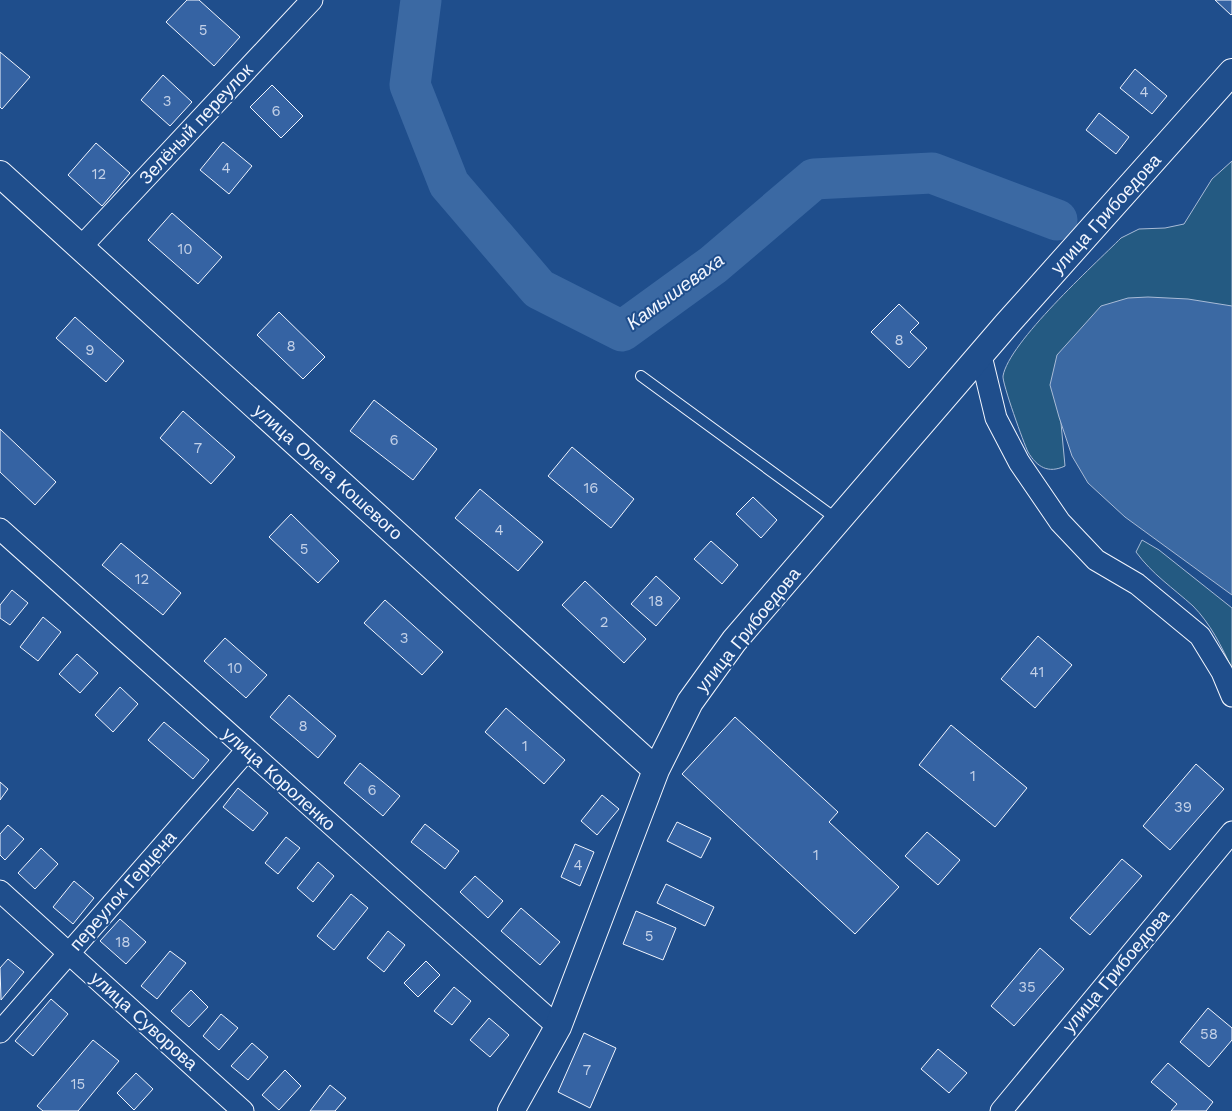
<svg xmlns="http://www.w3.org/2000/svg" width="1232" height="1111" font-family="'Work Sans',sans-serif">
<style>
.green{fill:#245a82;stroke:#a8bbd7}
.water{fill:#3b69a3;stroke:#a8bbd7}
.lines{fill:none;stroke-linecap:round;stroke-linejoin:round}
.river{stroke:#3b69a3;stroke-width:41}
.building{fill:#3563a3;stroke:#f2f6ff}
.service-casing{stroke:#f2f6ff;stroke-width:12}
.minor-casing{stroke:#f2f6ff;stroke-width:23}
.tertiary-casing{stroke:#f2f6ff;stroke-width:28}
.service{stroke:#1f4e8c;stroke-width:10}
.minor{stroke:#1f4e8c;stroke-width:21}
.tertiary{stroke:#1f4e8c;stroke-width:26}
.labels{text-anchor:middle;stroke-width:4;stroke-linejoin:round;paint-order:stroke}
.number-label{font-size:15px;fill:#c3d1e8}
.street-label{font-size:18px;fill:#f2f6ff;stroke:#1f4e8c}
.water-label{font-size:19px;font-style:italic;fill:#f2f6ff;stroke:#1f4e8c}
</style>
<rect width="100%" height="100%" fill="#1f4e8c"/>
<path class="green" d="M 1232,161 L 1232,319 L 1058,391 L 1065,466 C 1048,474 1037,467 1028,452 C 1024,444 1002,383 1003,376 C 1009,342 1094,265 1121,238 L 1139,229 L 1165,228 L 1184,224 L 1212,179 Z
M 1142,540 L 1159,550 L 1232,608 L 1232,669 C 1222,647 1210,623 1193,606 C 1173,588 1152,574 1136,552 Z"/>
<path class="water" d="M 1148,297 L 1188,299 L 1232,306 L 1232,595 L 1125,517 L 1088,483 L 1072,456 L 1059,417 L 1050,385 L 1057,355 L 1101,306 L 1128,298 Z"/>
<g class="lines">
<path class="river" d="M 421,0 L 410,85 L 449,184 L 539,289 L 622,331 L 713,265 L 814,179 L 932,173 L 1057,220"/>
</g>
<path class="building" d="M 187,0 L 199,0 L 240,37 L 214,66 L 166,22 Z
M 1215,0 L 1232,0 L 1232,14 L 1231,15 Z
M 0,52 L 30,77 L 2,109 L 0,107 Z
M 1135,69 L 1167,96 L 1152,114 L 1120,88 Z
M 163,75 L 192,102 L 170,126 L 141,100 Z
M 272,85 L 303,116 L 281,138 L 250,107 Z
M 1099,113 L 1129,137 L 1116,154 L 1086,130 Z
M 223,142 L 252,166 L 229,194 L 200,170 Z
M 96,143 L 130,173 L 102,206 L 68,175 Z
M 172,213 L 222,257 L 198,284 L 148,240 Z
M 899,304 L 919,323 L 910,332 L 927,348 L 909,368 L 871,332 Z
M 279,312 L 325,357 L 303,379 L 257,335 Z
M 75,317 L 124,361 L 106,382 L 56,338 Z
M 374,400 L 437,449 L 413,480 L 350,431 Z
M 183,411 L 235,457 L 211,484 L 160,438 Z
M 0,429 L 56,482 L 35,505 L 0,472 Z
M 572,447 L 634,499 L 611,528 L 548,476 Z
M 480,489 L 543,542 L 518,571 L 455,518 Z
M 753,497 L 777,520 L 761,538 L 736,514 Z
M 291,514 L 339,561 L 318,583 L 269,537 Z
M 711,541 L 738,565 L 722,584 L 694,559 Z
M 121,543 L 181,593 L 163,615 L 102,565 Z
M 656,576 L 680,598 L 656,626 L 631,604 Z
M 585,581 L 646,639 L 624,663 L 562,605 Z
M 12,590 L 28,603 L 10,625 L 0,618 L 0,605 Z
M 385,600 L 443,652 L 422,675 L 364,623 Z
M 43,617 L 61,632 L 38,661 L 20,647 Z
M 1038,636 L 1072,665 L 1035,708 L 1001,679 Z
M 225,638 L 267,675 L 246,698 L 204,661 Z
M 77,654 L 98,673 L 80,693 L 59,674 Z
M 120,687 L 138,704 L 113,732 L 95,715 Z
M 289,695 L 336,736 L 318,758 L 270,717 Z
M 506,708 L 565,760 L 544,784 L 485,732 Z
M 735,717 L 838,812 L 829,822 L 899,887 L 855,934 L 682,774 Z
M 164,722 L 209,760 L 193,779 L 148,740 Z
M 951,725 L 1027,788 L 995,827 L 919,765 Z
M 360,763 L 400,796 L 383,816 L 344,783 Z
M 1196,764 L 1224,789 L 1170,850 L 1143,826 Z
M 0,782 L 8,789 L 0,800 Z
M 238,788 L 268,813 L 253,831 L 223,807 Z
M 602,795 L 619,809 L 597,835 L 581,821 Z
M 677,822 L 711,838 L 701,858 L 667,841 Z
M 425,824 L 459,851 L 445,869 L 411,842 Z
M 8,825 L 24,839 L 5,860 L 0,855 L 0,834 Z
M 927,832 L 960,860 L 938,885 L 905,856 Z
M 286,837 L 300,848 L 278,874 L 265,863 Z
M 575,844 L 594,852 L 580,886 L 561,877 Z
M 41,848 L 58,864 L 35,889 L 18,873 Z
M 1122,859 L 1142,876 L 1090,935 L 1070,918 Z
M 318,862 L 334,876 L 313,902 L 297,888 Z
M 475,876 L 503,901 L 488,918 L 460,892 Z
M 74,881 L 94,898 L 73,924 L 53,907 Z
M 666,884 L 714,907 L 705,926 L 657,903 Z
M 351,894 L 368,908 L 334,950 L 317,936 Z
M 521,908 L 560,942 L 540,965 L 501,931 Z
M 636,911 L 676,928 L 663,960 L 623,944 Z
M 120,919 L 146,942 L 126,964 L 100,941 Z
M 388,931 L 405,945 L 384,972 L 367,958 Z
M 1040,948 L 1064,969 L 1014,1026 L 991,1006 Z
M 170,951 L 186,963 L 157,999 L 141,986 Z
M 8,959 L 24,972 L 1,1000 L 0,968 Z
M 426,961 L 440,975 L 418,997 L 404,983 Z
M 454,987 L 471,1001 L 452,1025 L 434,1011 Z
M 191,990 L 208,1007 L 189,1027 L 171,1011 Z
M 51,999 L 68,1014 L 33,1056 L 15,1041 Z
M 1208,1008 L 1232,1028 L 1232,1040 L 1209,1067 L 1180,1042 Z
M 221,1014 L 238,1028 L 219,1050 L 203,1036 Z
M 489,1018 L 509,1035 L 490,1057 L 470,1040 Z
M 584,1033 L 616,1048 L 590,1108 L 558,1092 Z
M 93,1040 L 119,1061 L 78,1111 L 43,1111 L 37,1106 Z
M 252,1043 L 268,1057 L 248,1080 L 231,1066 Z
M 938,1049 L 967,1073 L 949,1093 L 921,1069 Z
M 1168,1063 L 1213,1102 L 1206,1111 L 1171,1111 L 1177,1104 L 1151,1082 Z
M 285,1070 L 301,1086 L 279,1110 L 262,1095 Z
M 136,1073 L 153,1089 L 134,1110 L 117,1093 Z
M 330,1085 L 346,1098 L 335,1111 L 310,1111 Z"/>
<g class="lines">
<defs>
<path id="service" d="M 641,376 L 838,520"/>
<path id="minor" d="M 80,248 L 312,0
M 981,356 L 996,418 L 1019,462 L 1060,522 L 1096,560 L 1137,584 L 1200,636 L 1222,672 L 1232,696
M 0,529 L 558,1027
M 0,891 L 243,1111
M 0,1032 L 247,750
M 1001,1111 L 1232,832"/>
<path id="tertiary" d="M 0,174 L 656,770
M 511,1111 L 558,1027 L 656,770 L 690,702 L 734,641 L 1007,324 L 1232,72"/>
</defs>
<use href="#service" class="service-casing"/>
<use href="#minor" class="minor-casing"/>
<use href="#tertiary" class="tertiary-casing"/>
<use href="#service" class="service"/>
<use href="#minor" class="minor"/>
<use href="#tertiary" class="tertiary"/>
</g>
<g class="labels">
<g class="number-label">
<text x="203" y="35">5</text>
<text x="1144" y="97">4</text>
<text x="167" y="106">3</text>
<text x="276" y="116">6</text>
<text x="226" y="173">4</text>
<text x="99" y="179">12</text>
<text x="185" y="254">10</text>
<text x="899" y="345">8</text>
<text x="291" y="351">8</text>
<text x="90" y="355">9</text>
<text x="394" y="445">6</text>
<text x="198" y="453">7</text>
<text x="591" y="493">16</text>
<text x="499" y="535">4</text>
<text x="304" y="554">5</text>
<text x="142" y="584">12</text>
<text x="656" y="606">18</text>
<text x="604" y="627">2</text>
<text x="404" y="643">3</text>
<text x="235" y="673">10</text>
<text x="1037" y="677">41</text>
<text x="303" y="731">8</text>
<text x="525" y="751">1</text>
<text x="973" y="781">1</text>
<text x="372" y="795">6</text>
<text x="1183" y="812">39</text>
<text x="816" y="860">1</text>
<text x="578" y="870">4</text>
<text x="649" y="941">5</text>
<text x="123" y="947">18</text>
<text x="1027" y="992">35</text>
<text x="1209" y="1039">58</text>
<text x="587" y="1075">7</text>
<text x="78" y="1089">15</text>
</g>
<g class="street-label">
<text transform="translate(196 124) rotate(-47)" y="6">Зелёный переулок</text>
<text transform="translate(1106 214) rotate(-48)" y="6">улица Грибоедова</text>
<text transform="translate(328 472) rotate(42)" y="6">улица Олега Кошевого</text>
<text transform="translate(748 630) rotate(-51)" y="6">улица Грибоедова</text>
<text transform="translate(279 779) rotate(42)" y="6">улица Короленко</text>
<text transform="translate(123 891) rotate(-49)" y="6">переулок Герцена</text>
<text transform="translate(1116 971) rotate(-50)" y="6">улица Грибоедова</text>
<text transform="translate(144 1021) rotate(42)" y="6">улица Суворова</text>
</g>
<g class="water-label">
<text transform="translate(675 291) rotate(-36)" y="7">Камышеваха</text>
</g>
</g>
</svg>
